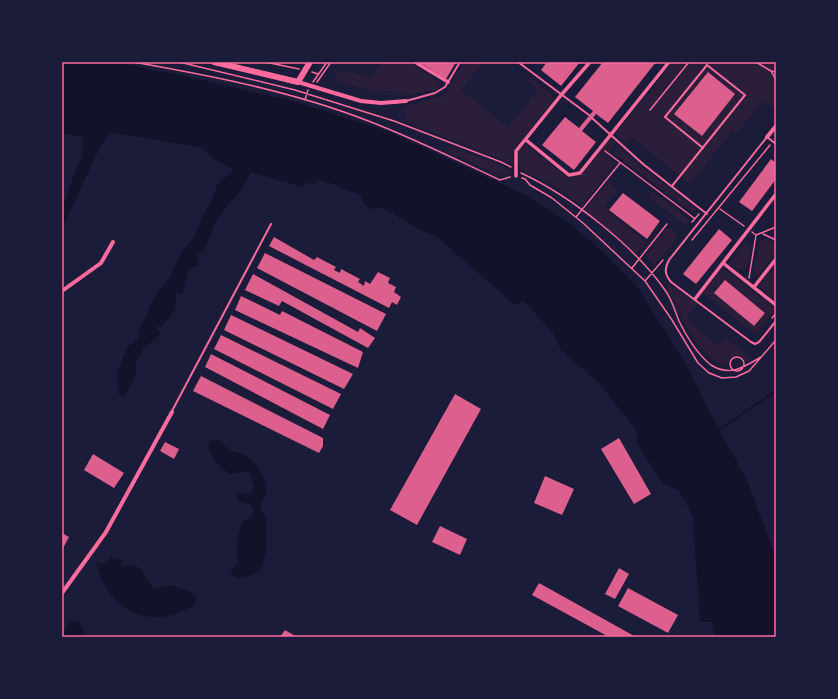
<svg xmlns="http://www.w3.org/2000/svg" width="838" height="699" font-family="'Fira Sans',sans-serif">
<style>
.green{fill:#2a1e3b}
.water{fill:#12122b}
.lines{fill:none;stroke-linecap:round;stroke-linejoin:round}
.stream{stroke:#12122b;stroke-width:2}
.building{fill:#dd5f8e}
.path{stroke:#ff6b9d;stroke-width:1.5}
.service{stroke:#ff6b9d;stroke-width:2}
.pedestrian{stroke:#ff6b9d;stroke-width:3.5}
.minor{stroke:#ff6b9d;stroke-width:4}
.secondary{stroke:#ff6b9d;stroke-width:6}
.neatline{fill:none;stroke:#ff6b9d;stroke-width:1.5}
</style>
<rect width="100%" height="100%" fill="#1b1b3a"/>
<path class="green" d="M 382,62 L 409,62 L 441,83 L 436,90 L 401,96 L 390,91 L 376,92 L 334,80 L 339,70 L 371,77 Z
M 464,62 L 483,62 L 461,90 L 508,128 L 538,90 L 528,81 L 530,77 L 552,95 L 554,99 L 514,149 L 512,154 L 513,165 L 503,160 L 408,123 L 402,107 L 444,96 Z
M 672,62 L 776,62 L 776,108 L 775,109 L 763,100 L 736,134 L 732,131 L 690,184 L 633,138 L 625,143 L 615,133 L 651,91 Z
M 610,138 L 616,142 L 606,156 L 616,163 L 582,206 L 560,189 L 520,169 L 518,151 L 526,145 L 568,177 L 580,176 Z
M 618,146 L 640,166 L 697,209 L 693,213 L 613,153 Z
M 449,147 L 497,163 L 513,174 L 502,176 L 447,152 Z
M 608,181 L 618,190 L 603,207 L 646,242 L 636,254 L 584,210 Z
M 652,191 L 690,220 L 685,225 L 649,197 Z
M 667,227 L 679,236 L 655,265 L 646,256 Z
M 767,239 L 776,245 L 776,252 L 758,276 L 753,273 L 759,242 L 761,240 Z
M 745,243 L 751,246 L 748,265 L 744,269 L 738,269 L 730,264 L 731,260 Z
M 776,264 L 776,301 L 760,287 L 760,284 Z
M 721,269 L 725,270 L 776,309 L 758,332 L 753,333 L 703,293 Z
M 669,284 L 698,304 L 687,317 L 696,328 L 718,346 L 725,338 L 753,359 L 745,362 L 741,356 C 733,355 732,360 727,365 C 698,362 680,310 666,288 Z"/>
<path class="water" d="M 62,62 L 114,62 L 193,78 L 292,101 L 390,132 L 527,196 L 568,222 L 604,253 L 636,285 L 686,364 L 711,415 L 747,480 L 776,558 L 776,637 L 714,637 L 712,622 L 700,622 L 693,517 L 679,490 L 663,484 L 637,443 L 636,430 L 600,384 L 561,350 L 553,333 L 523,300 L 515,305 L 436,236 L 424,232 L 383,208 L 372,209 L 363,204 L 361,195 L 319,179 L 314,184 L 309,182 L 302,187 L 251,172 L 238,195 L 230,202 L 215,223 L 205,249 L 197,255 L 199,265 L 189,269 C 183,279 187,285 182,294 L 176,293 L 175,309 L 162,326 L 155,327 L 161,333 L 143,349 L 140,357 L 135,362 C 138,377 132,384 124,396 L 119,395 L 117,373 L 127,348 L 138,338 L 140,327 L 147,315 L 153,299 L 171,275 L 182,251 L 195,237 L 201,219 L 212,200 L 217,185 L 234,170 L 214,159 L 202,148 L 110,132 L 95,157 L 62,229 L 62,209 L 78,164 L 82,158 L 84,137 L 62,133 Z
M 218,439 L 230,451 C 249,452 267,473 266,492 C 266,498 260,503 260,510 L 266,516 L 266,551 L 261,570 L 247,577 L 238,579 L 230,574 L 238,562 C 235,549 237,532 243,521 L 251,518 L 253,509 L 250,504 L 237,500 L 237,493 L 248,494 L 254,489 L 251,473 L 244,472 L 230,474 C 219,465 208,458 209,442 Z
M 111,557 L 122,560 L 122,567 C 141,560 145,575 153,589 C 170,583 182,585 196,597 L 194,605 C 151,633 106,610 96,562 L 102,564 L 108,562 Z
M 78,621 L 84,632 L 89,637 L 62,637 L 70,622 Z"/>
<g class="lines">
<path class="stream" d="M 717,431 L 776,391"/>
</g>
<path class="building" d="M 419,62 L 456,62 L 446,79 Z
M 547,62 L 580,62 L 561,86 L 541,70 Z
M 603,62 L 656,62 L 608,123 L 596,114 L 582,131 L 596,142 L 574,170 L 542,145 L 565,117 L 579,128 L 593,111 L 575,97 Z
M 708,72 L 735,94 L 702,136 L 674,114 Z
M 771,159 L 776,163 L 776,179 L 752,211 L 739,202 Z
M 623,193 L 660,221 L 647,239 L 609,210 Z
M 719,229 L 732,240 L 696,284 L 683,274 Z
M 274,237 L 314,260 L 317,257 L 336,267 L 334,270 L 340,273 L 341,269 L 360,279 L 358,282 L 364,286 L 365,281 L 370,284 L 378,272 L 390,278 L 388,283 L 396,287 L 394,292 L 401,297 L 397,305 L 392,302 L 389,308 L 269,246 Z
M 265,253 L 386,314 L 377,331 L 257,268 Z
M 253,274 L 358,332 L 360,328 L 375,338 L 368,348 L 282,301 L 279,306 L 245,290 Z
M 725,280 L 765,313 L 754,326 L 714,293 Z
M 241,296 L 280,315 L 282,311 L 363,352 L 358,368 L 235,310 Z
M 231,315 L 353,374 L 344,389 L 224,330 Z
M 221,335 L 341,394 L 333,409 L 214,349 Z
M 211,354 L 330,415 L 323,429 L 205,367 Z
M 201,376 L 323,438 L 323,446 L 319,453 L 193,391 Z
M 455,394 L 481,409 L 417,525 L 390,510 Z
M 619,438 L 651,494 L 634,504 L 601,449 Z
M 165,442 L 179,449 L 174,459 L 160,451 Z
M 93,454 L 124,473 L 114,488 L 84,470 Z
M 545,476 L 574,489 L 562,515 L 534,503 Z
M 440,526 L 467,539 L 460,555 L 432,542 Z
M 62,533 L 69,537 L 62,550 Z
M 619,568 L 629,574 L 615,599 L 605,594 Z
M 539,583 L 636,637 L 609,637 L 532,595 Z
M 628,588 L 678,615 L 668,633 L 618,606 Z
M 285,630 L 297,637 L 280,637 Z"/>
<g class="lines">
<path class="path" d="M 133,62 C 213,76 295,92 371,122 C 415,139 457,160 500,180 L 510,177
M 179,62 L 295,90 L 394,121 L 501,162 L 511,167
M 265,62 L 299,69
M 756,62 L 771,71 L 776,80
M 771,71 L 776,72
M 312,72 L 318,74
M 313,82 L 327,62
M 317,82 L 331,62
M 305,100 L 308,90
M 650,110 L 689,62
M 605,151 L 694,218
M 521,173 C 571,196 637,248 667,293 C 673,303 675,311 679,321 C 686,336 698,355 711,365 C 730,377 744,367 761,357
M 522,178 L 525,179 L 530,185 L 552,198 L 583,223 L 645,281 L 672,320 L 698,363 L 709,373 L 722,378 L 736,377 L 749,371 L 776,340
M 720,209 L 744,226
M 576,217 L 620,163
M 692,222 L 699,214
M 752,232 L 756,235 L 776,227
M 763,234 L 776,240
M 692,240 L 770,145
M 632,268 L 667,224
M 749,278 L 756,235
M 645,281 L 663,260
M 772,318 L 776,313
M730 364a7 7 0 1 1 14 0a7 7 0 1 1-14 0Z"/>
<path class="service" d="M 518,62 L 589,115
M 406,101 L 435,93 L 445,87 L 460,62
M 592,118 L 643,164 L 707,214
M 776,144 L 767,137 L 669,260 C 664,269 665,275 671,282 L 751,342 L 755,344 L 759,342 L 776,321
M 672,186 L 745,95 L 707,65 L 665,117 L 703,148
M 172,411 L 271,224"/>
<path class="pedestrian" d="M 415,62 L 448,82
M 526,140 L 569,175 L 580,173 L 669,62
M 516,176 L 516,151 L 562,94 L 590,62
M 723,263 L 776,305
M 754,287 L 776,259
M 695,299 L 776,194"/>
<path class="minor" d="M 298,82 L 361,101 L 381,103 L 406,101
M 767,137 L 776,126
M 62,291 L 101,263 L 113,242
M 62,593 L 106,532 L 172,412"/>
<path class="secondary" d="M 214,62 L 298,82 L 310,62"/>
</g>
<rect width="838" height="699" fill="none" stroke="#1b1b3a" stroke-width="126"/>
<rect x="63" y="63" width="712" height="573" class="neatline"/>
</svg>
